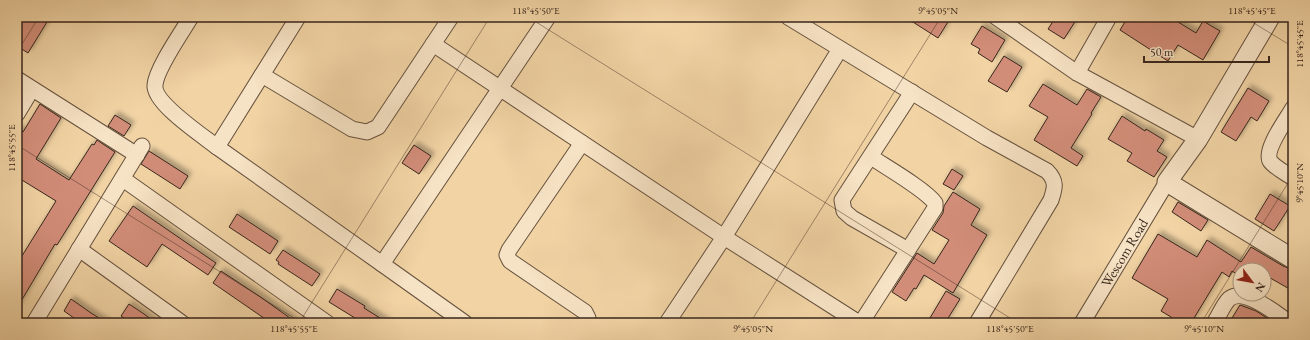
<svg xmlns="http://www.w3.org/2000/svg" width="1310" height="340" font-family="'EB Garamond',serif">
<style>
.building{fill:#d28d79;stroke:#37261c;filter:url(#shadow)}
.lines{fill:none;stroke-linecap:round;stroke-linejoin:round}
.minor-casing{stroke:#66513e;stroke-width:17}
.tertiary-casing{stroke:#66513e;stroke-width:21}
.minor{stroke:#f6e2c4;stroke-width:15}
.tertiary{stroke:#f6e2c4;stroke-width:19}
.ticks{fill:none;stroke:#37261c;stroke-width:1;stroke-opacity:0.45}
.labels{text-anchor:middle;stroke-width:3;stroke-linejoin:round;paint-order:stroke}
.street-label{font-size:14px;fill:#37261c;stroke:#f6e2c4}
.neatline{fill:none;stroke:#37261c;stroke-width:1.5}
.ticks-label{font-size:10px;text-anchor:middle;fill:#37261c}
</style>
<defs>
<filter id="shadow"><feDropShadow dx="3.5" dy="-3.5" stdDeviation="2" flood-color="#0004"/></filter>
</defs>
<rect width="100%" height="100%" fill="#f1d3a4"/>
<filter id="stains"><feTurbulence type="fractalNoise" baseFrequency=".005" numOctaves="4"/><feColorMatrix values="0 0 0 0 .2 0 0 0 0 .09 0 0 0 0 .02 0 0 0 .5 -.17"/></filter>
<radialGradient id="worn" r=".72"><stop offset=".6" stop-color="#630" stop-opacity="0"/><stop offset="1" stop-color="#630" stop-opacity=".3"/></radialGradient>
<path class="building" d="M 17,17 L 50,17 L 28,53 L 17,46 Z
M 905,17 L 951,17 L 938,38 Z
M 1056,17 L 1078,17 L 1064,39 L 1048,29 Z
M 1128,17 L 1170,17 L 1196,33 L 1203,21 L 1220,31 L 1203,60 L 1178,45 L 1168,61 L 1120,30 Z
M 982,26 L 1005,40 L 992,62 L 978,53 L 980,49 L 971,44 Z
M 1004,56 L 1022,67 L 1007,92 L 988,81 Z
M 1043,84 L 1077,105 L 1087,89 L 1101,97 L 1091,113 L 1092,114 L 1071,148 L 1083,156 L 1077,166 L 1034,140 L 1048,117 L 1029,106 Z
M 1248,88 L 1269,101 L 1257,121 L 1251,117 L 1236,141 L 1221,132 Z
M 40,104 L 61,118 L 36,159 L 69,180 L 92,144 L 94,145 L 97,140 L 115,152 L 57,245 L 55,244 L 17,308 L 17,264 L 56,201 L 17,177 L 17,128 L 23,132 Z
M 115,115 L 131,125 L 124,136 L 108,126 Z
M 1122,116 L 1145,131 L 1146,129 L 1164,140 L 1157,151 L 1167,157 L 1154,177 L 1127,161 L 1132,153 L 1108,139 Z
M 414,145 L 431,156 L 419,174 L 402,163 Z
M 149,151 L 188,176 L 180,189 L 141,164 Z
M 952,169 L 963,176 L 954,190 L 943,184 Z
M 953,192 L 980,209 L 971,225 L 987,235 L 953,293 L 924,275 L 916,289 L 914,288 L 906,301 L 892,292 L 917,253 L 934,264 L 949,240 L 932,230 L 943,213 L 944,206 Z
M 1270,194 L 1290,206 L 1274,231 L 1255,219 Z
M 1178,202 L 1208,220 L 1201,231 L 1172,212 Z
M 133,206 L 216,263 L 208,275 L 162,244 L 147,267 L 109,241 Z
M 237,214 L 278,241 L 270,254 L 229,227 Z
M 1158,234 L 1197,257 L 1207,240 L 1241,262 L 1251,247 L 1283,266 L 1293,270 L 1293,291 L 1265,275 L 1264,276 L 1264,270 L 1240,270 L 1240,276 L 1232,271 L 1229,277 L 1222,272 L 1191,323 L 1181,323 L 1161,311 L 1168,299 L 1132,278 Z
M 283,250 L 320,274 L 312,286 L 278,264 L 279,262 L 276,260 Z
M 221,271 L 259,296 L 297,323 L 271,323 L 213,283 Z
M 337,289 L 365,306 L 364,308 L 388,323 L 363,323 L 329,302 Z
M 946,291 L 960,299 L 945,323 L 927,323 Z
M 71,299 L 91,313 L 107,323 L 81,323 L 64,311 Z
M 129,304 L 144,314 L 156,323 L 131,323 L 121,316 Z
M 1240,305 L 1256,311 L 1275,323 L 1229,323 Z"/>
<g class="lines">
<defs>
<g id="minor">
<path d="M 191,17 C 182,32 156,69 155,85 C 153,103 203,136 217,147"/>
<path d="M 298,17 L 217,147 L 382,264"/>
<path d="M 788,17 L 987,138 L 1047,171 C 1057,181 1055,188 1051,200 L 977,323"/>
<path d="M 996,17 L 1077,73 L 1198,139"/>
<path d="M 433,44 L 724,237 L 859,323"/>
<path d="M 1077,73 L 1109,17"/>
<path d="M 262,75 L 352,129 L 367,132 L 378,127 L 451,17"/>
<path d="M 17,79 L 137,155"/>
<path d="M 1293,108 C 1287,119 1264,149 1270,161 C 1275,168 1286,173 1293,178"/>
<path d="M 17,114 L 32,89"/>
<path d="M 582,143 L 509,250 L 507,255 L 510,261 L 585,312 L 588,318 L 586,323"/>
<path d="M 871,157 C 886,167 926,190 935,203 L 935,208 L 908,250"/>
<path d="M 123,179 L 327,323"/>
<path d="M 79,249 L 182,323"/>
<path d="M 34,323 L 142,146"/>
<path d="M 465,323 L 382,264 L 548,17"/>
<path d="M 667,323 L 724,237 L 840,49"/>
<path d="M 861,323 L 908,250 L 852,218 L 844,211 L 842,200 L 912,92"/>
<path id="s1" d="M 1082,323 L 1167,182"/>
<path d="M 1214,323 C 1219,316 1223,305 1229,299 C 1244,286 1278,315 1290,323"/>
</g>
<path id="tertiary" d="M 1270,17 L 1198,139 L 1167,182 L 1293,259"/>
</defs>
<use href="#minor" class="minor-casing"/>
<use href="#tertiary" class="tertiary-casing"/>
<use href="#minor" class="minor"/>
<use href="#tertiary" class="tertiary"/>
</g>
<path class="ticks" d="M 528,17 L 1018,323M 1244,17 L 1293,47M 17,52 L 39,17M 17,145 L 302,323M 299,323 L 490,17M 750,323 L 941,17M 1201,323 L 1293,175"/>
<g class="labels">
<g class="street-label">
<text dy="5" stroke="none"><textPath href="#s1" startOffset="82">Wescom Road</textPath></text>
</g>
</g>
<rect width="1310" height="340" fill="none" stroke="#f1d3a4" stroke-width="44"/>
<g transform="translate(1252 282) rotate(122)"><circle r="19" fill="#f6e2c4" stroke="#aa9781"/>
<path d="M0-3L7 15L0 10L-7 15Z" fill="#8f2418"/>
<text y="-6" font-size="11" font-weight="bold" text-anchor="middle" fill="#37261c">N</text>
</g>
<path d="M1144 56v6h125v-6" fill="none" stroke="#37261c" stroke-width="2"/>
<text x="1150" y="56" font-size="12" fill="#37261c" stroke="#f6e2c4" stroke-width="3" paint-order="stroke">50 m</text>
<rect x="22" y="22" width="1266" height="296" class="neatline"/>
<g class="ticks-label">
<text x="536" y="14">118°45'50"E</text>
<text x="938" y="14">9°45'05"N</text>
<text x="1252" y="14">118°45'45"E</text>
<text transform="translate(1299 44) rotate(-90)" y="4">118°45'45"E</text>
<text transform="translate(11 148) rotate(-90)" y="4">118°45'55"E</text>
<text transform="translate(1299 183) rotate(-90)" y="4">9°45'10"N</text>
<text x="294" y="332">118°45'55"E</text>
<text x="753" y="332">9°45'05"N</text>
<text x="1010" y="332">118°45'50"E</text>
<text x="1204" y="332">9°45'10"N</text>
</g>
<rect width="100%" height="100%" filter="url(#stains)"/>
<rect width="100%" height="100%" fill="url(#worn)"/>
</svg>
